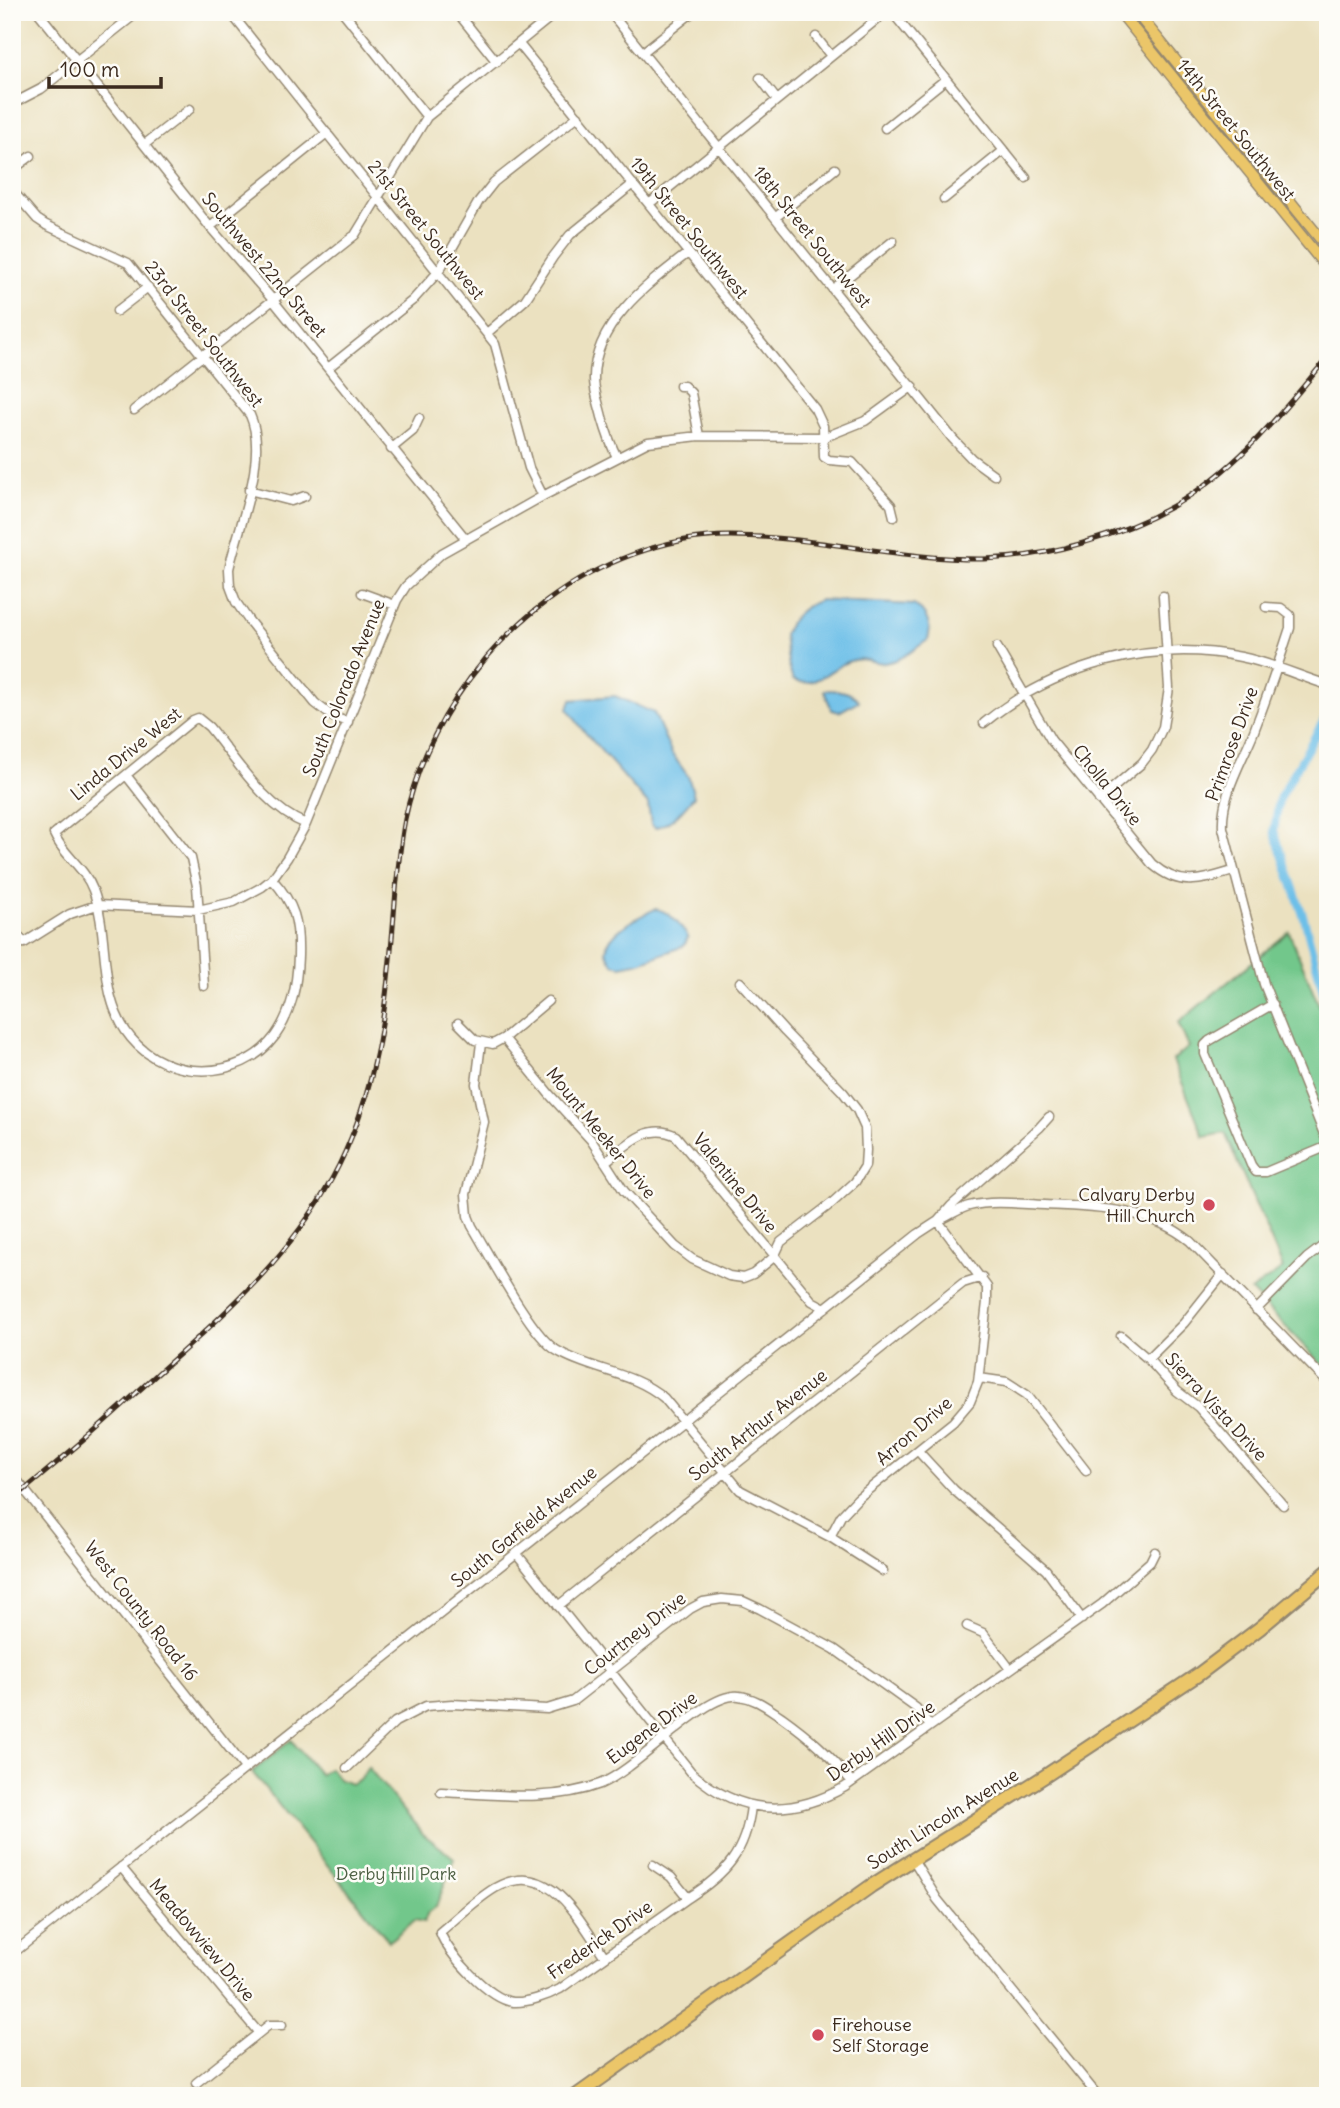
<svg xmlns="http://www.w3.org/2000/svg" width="1340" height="2108" font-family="Delius,sans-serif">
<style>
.green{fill:#72c78b;stroke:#567854;stroke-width:2}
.water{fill:#6dbfe8;stroke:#547483;stroke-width:2}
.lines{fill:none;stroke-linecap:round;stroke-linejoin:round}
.canal{stroke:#6dbfe8;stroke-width:8}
.minor-casing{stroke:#93866f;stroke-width:11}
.major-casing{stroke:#93866f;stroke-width:13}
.highway-casing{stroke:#93866f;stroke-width:16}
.minor{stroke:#fff;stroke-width:8}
.major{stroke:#ebc669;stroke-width:10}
.highway{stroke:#ebc669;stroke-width:12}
.rail-casing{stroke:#3b2a1e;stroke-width:5}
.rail{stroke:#fdfcf7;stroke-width:2.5;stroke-dasharray:8;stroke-linecap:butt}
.poi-dot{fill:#d1495b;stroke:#fdfcf7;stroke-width:2.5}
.labels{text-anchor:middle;stroke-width:5;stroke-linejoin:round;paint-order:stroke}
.street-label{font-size:18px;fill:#3b2a1e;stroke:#fdfcf7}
.poi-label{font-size:18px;fill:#3b2a1e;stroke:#fdfcf7;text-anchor:end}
.park-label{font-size:18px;fill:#4e6144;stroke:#fdfcf7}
</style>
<rect width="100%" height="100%" fill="#fdfcf7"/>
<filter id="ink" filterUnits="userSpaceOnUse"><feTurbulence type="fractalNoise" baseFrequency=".0143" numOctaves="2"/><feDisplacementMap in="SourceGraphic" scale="14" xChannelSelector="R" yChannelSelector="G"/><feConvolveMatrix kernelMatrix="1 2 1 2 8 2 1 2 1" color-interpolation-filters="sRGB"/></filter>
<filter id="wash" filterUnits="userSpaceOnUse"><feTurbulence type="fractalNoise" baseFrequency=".00686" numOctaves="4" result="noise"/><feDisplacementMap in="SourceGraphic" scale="28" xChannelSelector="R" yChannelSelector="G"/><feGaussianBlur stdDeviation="1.57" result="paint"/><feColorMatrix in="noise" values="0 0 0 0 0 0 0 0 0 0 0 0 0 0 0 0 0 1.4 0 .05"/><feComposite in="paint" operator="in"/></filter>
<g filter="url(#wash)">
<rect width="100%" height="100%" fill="#ebe1c0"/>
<path class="green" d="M 1289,932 L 1328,1027 L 1328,1371 L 1251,1291 L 1283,1268 L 1225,1133 L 1204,1137 L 1173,1060 L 1189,1047 L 1178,1023 Z
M 291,1740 L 320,1775 L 330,1768 L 338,1779 L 350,1784 L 361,1779 L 368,1767 L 423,1834 L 454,1858 L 436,1907 L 428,1912 L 424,1922 L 415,1920 L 389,1941 L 252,1772 Z"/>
<path class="water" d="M 820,600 L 914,605 C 927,613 932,626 928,640 C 915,648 904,659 889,662 C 873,666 867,654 847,662 C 829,669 814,690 793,680 C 788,669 786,648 784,635 C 791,617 802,607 820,600 Z
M 827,690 C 838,690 853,692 859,701 L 839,712 L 832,710 L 824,691 Z
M 615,696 L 654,713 L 672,754 L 688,776 L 694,796 C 682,810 673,823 655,828 L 651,824 L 648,804 L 582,729 L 568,709 L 571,700 Z
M 655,909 C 669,910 680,925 688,937 L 684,946 L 640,962 L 621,966 L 613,964 L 606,951 C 608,931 639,917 655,909 Z"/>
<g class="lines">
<path class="canal" d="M 1328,713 L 1279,799 L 1274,831 L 1304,918 L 1328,1010"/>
</g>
</g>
<g filter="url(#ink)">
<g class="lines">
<defs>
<path id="minor" d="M 38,12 L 210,227 L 272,299 L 465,538
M 230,12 L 495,344 L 529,468 L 543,496
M 343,12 L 427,117
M 457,12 L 497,62
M 610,12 L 953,439 L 972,459 L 994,475
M 892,12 L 1026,178
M 816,37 L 831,56
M 519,44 L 815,409 L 823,426 L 824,457 L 829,460 L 852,462 L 891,505 L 894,517
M 643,52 L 693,12
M 760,78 L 777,100
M 12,104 L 41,89 L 138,12
M 885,128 L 946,79
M 145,144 L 190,109
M 12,170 L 31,156
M 12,190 L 37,219 L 46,225 L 128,263 L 250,415 C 269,457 239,524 229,569 L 230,586 L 236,602 L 249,621 L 315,703 L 333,717 L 348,722
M 944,199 L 1003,151
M 649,204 L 886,12
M 776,217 L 835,169
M 210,227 L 327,133
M 833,289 L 893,241
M 117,311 L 148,287
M 487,333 L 525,300 L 553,257 L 570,235 L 633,184
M 328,368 L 413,300 L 439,271 L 479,201 L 494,182 L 578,116
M 680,386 L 684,386 L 691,393 L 699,436
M 134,410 L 355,235 L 427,117 L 557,12
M 391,449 L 413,431 L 419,418
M 617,457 C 610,444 606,431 602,417 C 599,404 594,392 594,379 C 593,324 649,283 688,253
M 249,490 L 291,501 L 305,496
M 362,593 L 395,605
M 1266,607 L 1281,608 L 1290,615 L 1290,628 C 1279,662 1267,697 1254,731 C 1242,762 1221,794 1223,828 L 1264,984 L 1328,1144
M 997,647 L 1051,740 L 1152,864 C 1180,888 1200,881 1233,871
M 984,723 C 1054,666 1151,638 1241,657 C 1271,663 1299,676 1328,685
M 126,775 L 191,858 L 197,886 L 204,986
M 1099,800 L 1142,763 L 1152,750 L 1163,727 L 1169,688 L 1163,596
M 272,879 C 295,904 299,922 298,956 C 297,985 292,1012 275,1036 C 241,1082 166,1081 131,1038 C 96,996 111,938 93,890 C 85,868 63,855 54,834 L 193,720 L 198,718 L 209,727 C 237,761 265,808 306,824
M 12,928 L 24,943 L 70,914 L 97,905 L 198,910 L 234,902 L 262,887 L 272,879 L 287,858 L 306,824 L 397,600 L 406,586 L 442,553 L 543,496 L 648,442 L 699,436 L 825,437 L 865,421 L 913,386
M 1273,1004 L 1209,1041 L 1205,1045 L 1205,1054 L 1251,1165 L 1256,1172 L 1266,1172 L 1328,1146
M 458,1023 L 475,1040 L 493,1044 L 504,1038 L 548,1001
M 504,1038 L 550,1095 L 591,1140 L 624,1191 L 675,1246 L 692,1259 L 729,1276 L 743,1278 L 753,1274 L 774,1257 L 781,1242 L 832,1203 L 855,1182 L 865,1166 L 866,1150 L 865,1128 L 857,1110 L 843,1092 L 785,1032 L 740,982
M 481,1043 L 476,1084 L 484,1122 L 466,1194 L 468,1216 L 472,1226 C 489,1254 531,1335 556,1350 C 591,1371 632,1371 664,1398 L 740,1490 L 830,1537 L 883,1571
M 605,1162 C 626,1146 648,1121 676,1136 L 812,1301 L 825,1308
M 944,1218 C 952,1214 961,1208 969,1206 C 994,1200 1020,1204 1045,1205 C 1097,1208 1148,1207 1190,1241 L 1328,1383
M 1256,1310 L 1307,1258 L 1328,1242
M 1121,1336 L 1148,1359 L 1177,1391 L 1198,1407 L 1283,1505
M 1148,1359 L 1184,1323 L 1223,1274
M 979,1378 L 1007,1382 L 1027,1395 L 1086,1471
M 918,1451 L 954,1490 L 1046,1570 L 1082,1619
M 12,1474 L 245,1768
M 830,1537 L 841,1516 L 858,1498 L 953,1422 L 970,1402 L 978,1382 L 987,1302 L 987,1287 L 938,1221
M 517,1554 L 691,1772 C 739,1815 790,1818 845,1787 L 1102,1604 L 1150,1562 L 1155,1552
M 558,1606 L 963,1283 L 982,1277
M 967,1626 L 983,1633 L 1010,1669
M 347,1768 L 395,1722 L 426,1706 L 452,1704 L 547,1709 L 573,1701 L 690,1609 L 703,1602 L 722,1599 L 743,1601 L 760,1609 L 834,1649 L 916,1708 L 930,1726
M 441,1792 C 494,1794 550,1803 600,1784 C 640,1768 704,1692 739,1696 C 756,1698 768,1708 782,1717 C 810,1737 830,1755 852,1782
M 913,1859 L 937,1899 L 1098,2096
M 653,1865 L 671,1877 L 688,1898
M 121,1867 L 258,2032
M 12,1954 L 918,1234 L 938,1221 L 951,1206 L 1039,1128 L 1049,1117
M 605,1957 C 579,1920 550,1857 495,1888 C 475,1900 457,1918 440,1932 C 448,1954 489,1999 513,2002 C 527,2003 547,1996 560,1989 L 688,1898 C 726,1874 746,1852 751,1806
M 196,2083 L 269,2025 L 282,2025"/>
<path id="major" d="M 1120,12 L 1328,269
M 1136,12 L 1328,248"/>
<path id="highway" d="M 576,2096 L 871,1886 L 1045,1776 L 1199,1674 L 1260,1628 L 1328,1571"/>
</defs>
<use href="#minor" class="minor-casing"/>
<use href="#major" class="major-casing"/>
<use href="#highway" class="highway-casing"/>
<use href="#minor" class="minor"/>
<use href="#major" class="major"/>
<use href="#highway" class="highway"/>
<defs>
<path id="rail" d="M 12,1501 C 36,1479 62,1459 87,1437 C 119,1409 150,1380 182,1352 C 244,1297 302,1240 339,1165 C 377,1087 386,1011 393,927 C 396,891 398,855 405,819 C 423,734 477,653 547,601 C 598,563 665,536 730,536 C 815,536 899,560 984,559 C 1045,558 1120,536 1173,506 C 1237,470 1281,413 1328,357"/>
</defs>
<use href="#rail" class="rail-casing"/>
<use href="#rail" class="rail"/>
</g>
</g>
<g class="poi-dot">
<circle cx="1209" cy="1205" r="7"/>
<circle cx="818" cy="2035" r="7"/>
</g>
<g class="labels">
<g class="street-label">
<text transform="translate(1236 130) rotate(51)" y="6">14th Street Southwest</text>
<text transform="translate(689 228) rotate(51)" y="6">19th Street Southwest</text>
<text transform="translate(426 230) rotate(51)" y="6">21st Street Southwest</text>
<text transform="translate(812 237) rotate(51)" y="6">18th Street Southwest</text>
<text transform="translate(264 265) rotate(50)" y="6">Southwest 22nd Street</text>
<text transform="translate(204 334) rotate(52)" y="6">23rd Street Southwest</text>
<text transform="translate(344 688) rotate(-68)" y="6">South Colorado Avenue</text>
<text transform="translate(1232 744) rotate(-70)" y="6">Primrose Drive</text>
<text transform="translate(126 754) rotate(-39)" y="6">Linda Drive West</text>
<text transform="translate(1107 785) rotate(51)" y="6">Cholla Drive</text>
<text transform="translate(601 1133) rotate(51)" y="6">Mount Meeker Drive</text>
<text transform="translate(735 1183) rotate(51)" y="6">Valentine Drive</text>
<text transform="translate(1216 1407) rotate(47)" y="6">Sierra Vista Drive</text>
<text transform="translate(758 1425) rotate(-38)" y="6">South Arthur Avenue</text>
<text transform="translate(914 1431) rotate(-41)" y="6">Arron Drive</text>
<text transform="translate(524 1527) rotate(-39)" y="6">South Garfield Avenue</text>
<text transform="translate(141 1611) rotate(52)" y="6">West County Road 16</text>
<text transform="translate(635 1634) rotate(-38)" y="6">Courtney Drive</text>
<text transform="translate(652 1728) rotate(-37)" y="6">Eugene Drive</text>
<text transform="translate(881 1741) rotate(-35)" y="6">Derby Hill Drive</text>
<text transform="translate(943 1819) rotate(-32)" y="6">South Lincoln Avenue</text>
<text transform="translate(202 1940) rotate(50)" y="6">Meadowview Drive</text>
<text transform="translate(600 1940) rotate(-35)" y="6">Frederick Drive</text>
</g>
<g class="poi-label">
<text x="1195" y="1201">Calvary Derby<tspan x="1195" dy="21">Hill Church</tspan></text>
<text x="832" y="2031" text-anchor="start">Firehouse<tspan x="832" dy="21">Self Storage</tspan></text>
</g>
<g class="park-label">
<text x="396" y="1880">Derby Hill Park</text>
</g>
</g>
<rect width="1340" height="2108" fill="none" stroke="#fdfcf7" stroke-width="42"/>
<path d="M49 77v10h112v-10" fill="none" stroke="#3b2a1e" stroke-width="3.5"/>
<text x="60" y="77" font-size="21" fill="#3b2a1e" stroke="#fdfcf7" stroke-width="5" paint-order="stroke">100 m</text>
</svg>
